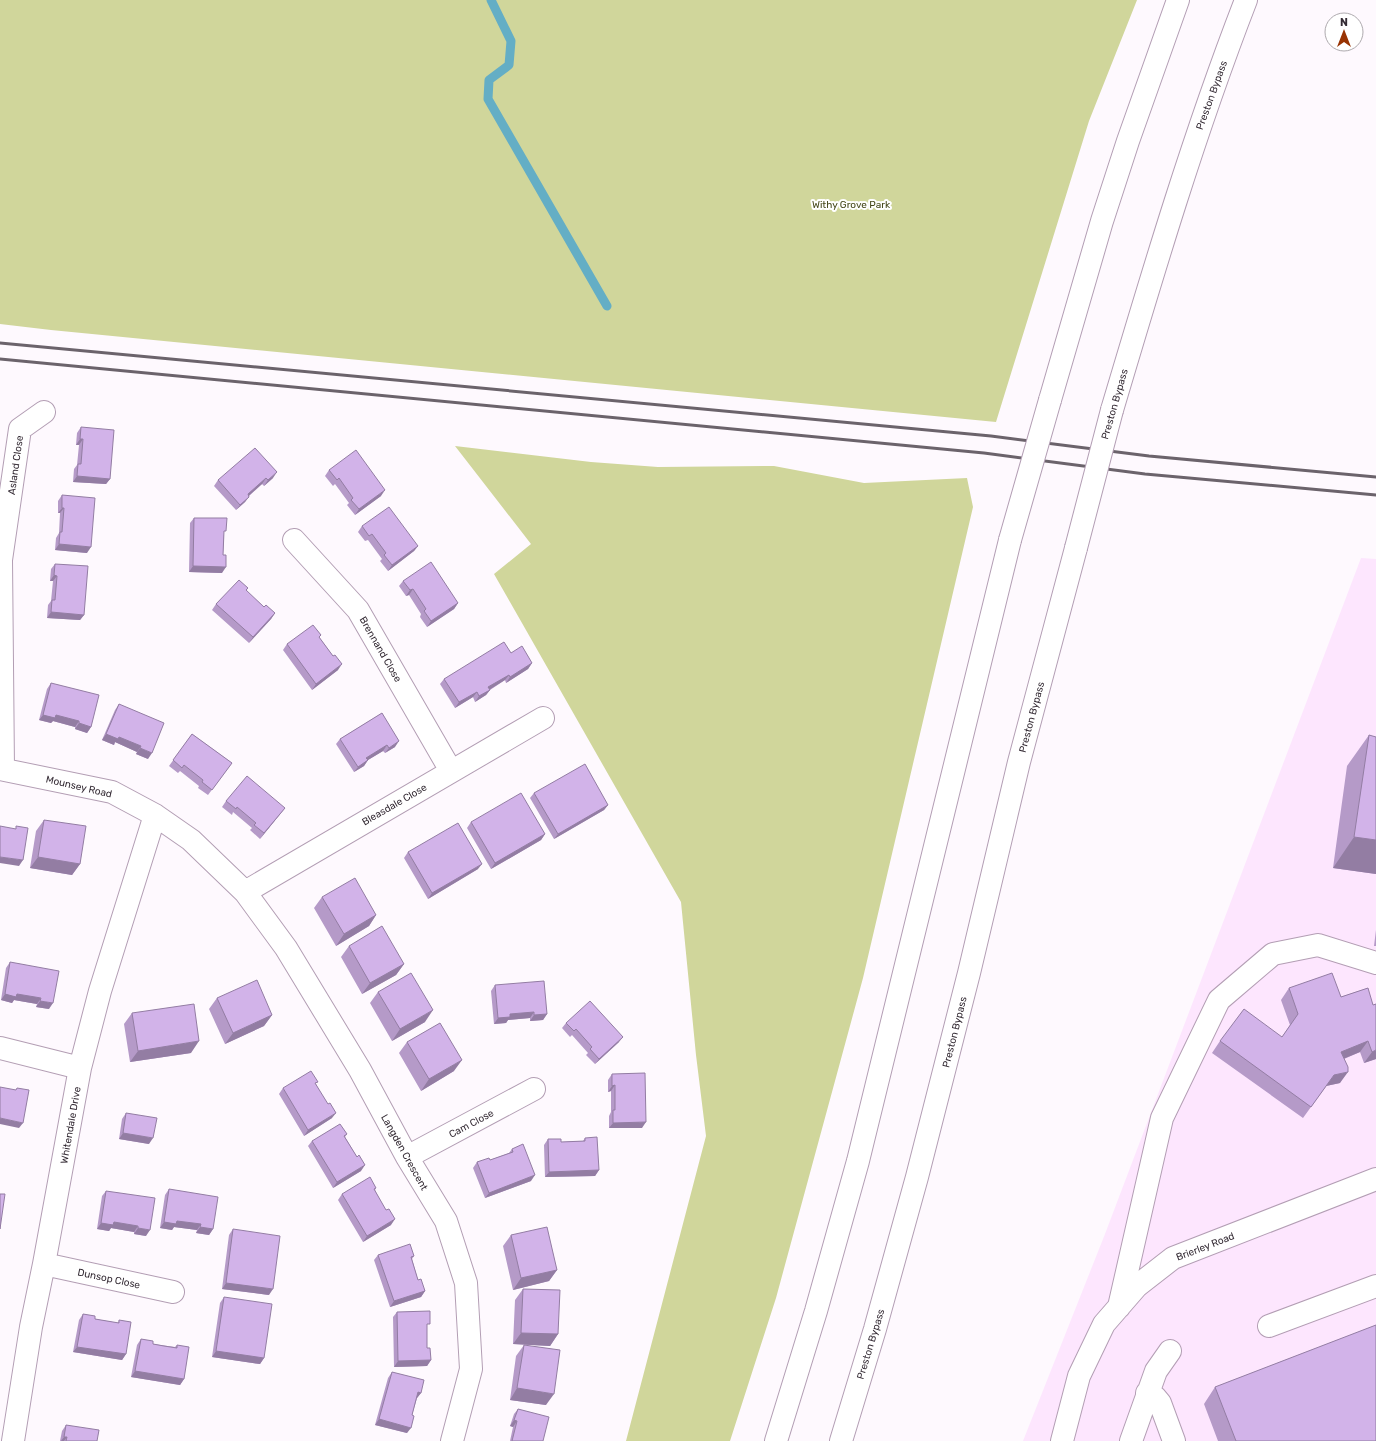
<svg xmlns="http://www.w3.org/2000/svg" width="1376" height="1441" font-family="Rubik,sans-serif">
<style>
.built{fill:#fde6fe}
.green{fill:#d0d69b}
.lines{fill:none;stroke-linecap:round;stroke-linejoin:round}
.stream{stroke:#64aec5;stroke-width:9}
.minor-casing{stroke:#b39eb4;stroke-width:24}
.highway-casing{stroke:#b39eb4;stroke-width:24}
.minor{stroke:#fff;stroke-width:22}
.highway{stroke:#fff;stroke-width:22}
.rail{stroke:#6b636b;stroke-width:3}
.highway-bridge-casing{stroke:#b39eb4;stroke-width:24;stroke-linecap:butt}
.highway-bridge{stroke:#fff;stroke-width:22}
.wall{fill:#b59ac8}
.shaded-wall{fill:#937da3}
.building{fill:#d2b3e9;stroke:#937da3}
.labels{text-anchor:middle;stroke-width:4;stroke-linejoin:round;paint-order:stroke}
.street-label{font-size:10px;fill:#342b34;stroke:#fff}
.park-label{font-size:10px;fill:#444719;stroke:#fff}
</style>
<rect width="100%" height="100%" fill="#fef9fe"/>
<path class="built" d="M 1361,558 L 1376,559 L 1376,1441 L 1023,1441 L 1105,1234 Z"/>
<path class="green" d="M 0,0 L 1137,0 L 1089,121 L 996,422 L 51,330 L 0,324 Z
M 455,446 L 591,462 L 658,467 L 774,466 L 864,483 L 967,478 L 973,507 L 863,978 L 776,1298 L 730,1441 L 626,1441 L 706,1136 L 696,1055 L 681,902 L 494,574 L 531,544 Z"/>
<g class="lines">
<path class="stream" d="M 491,0 L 511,41 L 509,65 L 489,80 L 488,99 L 607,306"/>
<defs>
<path id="minor" d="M 294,540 L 358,610 L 451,771
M 0,769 L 112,792 L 155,815 L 191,840 L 245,892 L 286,948 L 360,1070 L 407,1157 L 446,1221 L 466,1283 L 471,1369 L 452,1441
M 3,769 L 1,560 L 20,429 L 44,412
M 245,892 L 543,718
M 0,1048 L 80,1068
M 407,1157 L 534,1089
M 44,1264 L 173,1292
M 1119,1307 L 1162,1118 L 1219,1000 L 1273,954 L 1318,945 L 1376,963
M 1269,1326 L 1376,1286
M 1147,1393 L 1155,1397 L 1160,1403 L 1174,1441
M 13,1441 L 31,1327 L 44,1264 L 80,1068 L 100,991 L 155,815
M 1062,1441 L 1079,1376 L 1104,1324 L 1137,1286 L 1173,1258 L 1376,1179
M 1131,1441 L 1156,1371 L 1170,1351"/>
<path id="highway" d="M 1050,400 L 1102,221 L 1128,141 L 1178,0
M 1112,410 C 1153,272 1194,134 1246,0
M 776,1441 L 816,1311 L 858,1161 L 1010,540
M 841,1441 L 875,1329 L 917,1177 L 969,973 L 1019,762 L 1076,548"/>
</defs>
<use href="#minor" class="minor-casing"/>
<use href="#highway" class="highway-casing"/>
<use href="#minor" class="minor"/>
<use href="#highway" class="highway"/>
<path class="rail" d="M 0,343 L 991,436 L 1149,456 L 1376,477
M 0,359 L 984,453 L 1145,474 L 1376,495"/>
<defs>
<path id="highway-bridge" d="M 1010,540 L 1050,400
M 1076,548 L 1112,410"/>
</defs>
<use href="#highway-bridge" class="highway-bridge-casing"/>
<use href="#highway-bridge" class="highway-bridge"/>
</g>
<path class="wall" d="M 81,427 L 110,479 L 106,484 L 73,482 L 74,469 L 77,465 L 79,445 L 76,445 L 77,433 Z
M 329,470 L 381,496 L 355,515 L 347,505 L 349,503 L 335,484 L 333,486 L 325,476 Z
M 273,478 L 264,486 L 262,484 L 249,496 L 245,502 L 236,510 L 214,486 L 218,480 Z
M 62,495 L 87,553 L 55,550 L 56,538 L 59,533 L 60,513 L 58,513 L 58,501 Z
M 194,518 L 224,535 L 223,555 L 222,573 L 189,572 L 190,523 Z
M 362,526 L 418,546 L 414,551 L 388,571 L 380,561 L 382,559 L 368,540 L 365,541 L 358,532 Z
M 55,564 L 84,615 L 80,620 L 47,618 L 48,605 L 51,601 L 53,581 L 50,581 L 51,569 Z
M 403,581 L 458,603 L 454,609 L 427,627 L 420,617 L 421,614 L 409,595 L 406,596 L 399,586 Z
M 248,588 L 246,591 L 264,607 L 275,613 L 271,619 L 249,643 L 212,610 L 216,604 Z
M 321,635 L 319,637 L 333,656 L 338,670 L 312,690 L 283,650 L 287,644 Z
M 511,653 L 532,663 L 528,669 L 506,683 L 505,680 L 490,690 L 486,695 L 475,702 L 473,697 L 455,708 L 440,684 L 444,679 Z
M 51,683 L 91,727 L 87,733 L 75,729 L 75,727 L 53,721 L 51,723 L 39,720 L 47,689 Z
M 119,704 L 148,759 L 136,754 L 137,752 L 115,742 L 114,745 L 102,740 L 115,710 Z
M 382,713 L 395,747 L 385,753 L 383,751 L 368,760 L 364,766 L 354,772 L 336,744 L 340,739 Z
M 192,734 L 232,763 L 208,795 L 198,788 L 199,786 L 180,771 L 178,773 L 169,766 Z
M 1369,735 L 1376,874 L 1333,868 L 1347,766 Z
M 534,793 L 608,805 L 604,810 L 554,839 L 530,798 Z
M 226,801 L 285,808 L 281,813 L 260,839 L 250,830 L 252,828 L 233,812 L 232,815 L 222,807 Z
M 44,820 L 80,864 L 72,875 L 30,868 L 36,831 Z
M 471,822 L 545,834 L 541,840 L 491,869 L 467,828 Z
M 408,852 L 478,869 L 428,899 L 404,858 Z
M 322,897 L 376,915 L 369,926 L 336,946 L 314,908 Z
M 1376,930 L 1376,946 L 1374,946 Z
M 349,946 L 404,964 L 396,975 L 362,994 L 341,957 Z
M 10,962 L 49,1009 L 36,1007 L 37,1004 L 14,1000 L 12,1003 L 1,1000 L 6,968 Z
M 495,985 L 547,1014 L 543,1020 L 530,1021 L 530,1018 L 508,1020 L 506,1023 L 494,1024 L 491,991 Z
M 1289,988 L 1341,997 L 1368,988 L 1376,1059 L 1364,1063 L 1360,1052 L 1344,1059 L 1340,1083 L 1326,1086 L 1303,1118 L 1212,1053 L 1220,1041 L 1282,1037 L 1290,1025 L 1281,1000 Z
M 378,992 L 425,1022 L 392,1041 L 370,1003 Z
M 217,998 L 272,1015 L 264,1026 L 225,1044 L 209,1009 Z
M 132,1013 L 191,1053 L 130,1062 L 124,1024 Z
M 566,1023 L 619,1042 L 595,1064 L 586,1055 L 588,1053 L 572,1035 L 570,1037 L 562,1028 Z
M 407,1042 L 454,1071 L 421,1091 L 399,1053 Z
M 612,1074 L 642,1128 L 609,1128 L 609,1116 L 611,1112 L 611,1091 L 608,1092 L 608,1080 Z
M 316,1084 L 332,1118 L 304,1136 L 279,1094 L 283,1088 Z
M 126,1113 L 149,1144 L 119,1139 L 122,1119 Z
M 347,1134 L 345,1137 L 357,1157 L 361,1171 L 333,1188 L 308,1146 L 312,1141 Z
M 585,1138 L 599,1170 L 595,1176 L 545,1177 L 544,1145 L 548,1139 L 561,1142 L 583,1141 Z
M 512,1149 L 531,1181 L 485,1198 L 473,1168 L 477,1162 L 490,1160 L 509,1153 Z
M 376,1188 L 375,1190 L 391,1225 L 363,1242 L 338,1200 L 342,1194 Z
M 169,1189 L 213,1229 L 209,1235 L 196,1233 L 197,1230 L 174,1227 L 172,1230 L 160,1228 L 165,1195 Z
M 106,1191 L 146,1236 L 134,1234 L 134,1232 L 111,1228 L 109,1231 L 97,1229 L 102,1196 Z
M 233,1229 L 269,1295 L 222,1289 L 229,1235 Z
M 511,1235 L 557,1270 L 549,1281 L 513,1290 L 503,1246 Z
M 378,1255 L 414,1256 L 412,1259 L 418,1280 L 425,1291 L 421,1297 L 390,1307 L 374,1260 Z
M 523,1289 L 558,1334 L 550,1346 L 513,1344 L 515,1300 Z
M 224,1297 L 264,1358 L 260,1364 L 212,1357 L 220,1303 Z
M 397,1312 L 427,1328 L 427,1348 L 431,1360 L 427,1366 L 394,1367 L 393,1317 Z
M 83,1314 L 95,1319 L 118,1323 L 119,1320 L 126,1354 L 122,1360 L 73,1352 L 79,1320 Z
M 141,1339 L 153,1344 L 175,1347 L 177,1345 L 184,1379 L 180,1385 L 131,1377 L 137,1345 Z
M 524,1345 L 546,1405 L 510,1400 L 516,1356 Z
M 392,1372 L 421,1393 L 417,1398 L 407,1433 L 375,1425 L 388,1378 Z
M 1215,1387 L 1376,1441 L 1218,1441 L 1204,1404 Z
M 518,1409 L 543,1441 L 510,1441 L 513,1427 L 510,1426 L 514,1414 Z
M 66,1425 L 97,1441 L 60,1441 L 62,1431 Z"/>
<path class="shaded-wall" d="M 80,439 L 83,439 L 79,445 L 76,445 Z
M 277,472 L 273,478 L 264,486 L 268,480 Z
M 77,476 L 110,479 L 106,484 L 73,482 Z
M 266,478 L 262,484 L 244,500 L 248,494 Z
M 385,490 L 381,496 L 355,515 L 359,509 Z
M 249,497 L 245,502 L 236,510 L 240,505 Z
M 62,508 L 64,508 L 60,513 L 58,513 Z
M 59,544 L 91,547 L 87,553 L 55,550 Z
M 418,546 L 414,551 L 388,571 L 392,565 Z
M 193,566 L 226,567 L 222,573 L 189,572 Z
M 54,575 L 57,576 L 53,581 L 50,581 Z
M 413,589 L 409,595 L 406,596 L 410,590 Z
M 458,603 L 454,609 L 427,627 L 431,621 Z
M 51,612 L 84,615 L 80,620 L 47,618 Z
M 275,613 L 271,619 L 249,643 L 253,637 Z
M 532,663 L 528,669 L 506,683 L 510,677 Z
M 342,664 L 338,670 L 312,690 L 316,684 Z
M 509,675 L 505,680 L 484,693 L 488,687 Z
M 490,690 L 486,695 L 475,702 L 479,696 Z
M 477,692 L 473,697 L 455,708 L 459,702 Z
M 43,715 L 56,715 L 79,721 L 75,727 L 53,721 L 51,723 L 39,720 Z
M 79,723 L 91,727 L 87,733 L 75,729 Z
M 106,734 L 119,737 L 141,746 L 137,752 L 115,742 L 114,745 L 102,740 Z
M 399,741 L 395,747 L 385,753 L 389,748 Z
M 387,745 L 383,751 L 368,760 L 364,766 L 354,772 L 358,767 L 366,758 Z
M 140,748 L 152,753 L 148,759 L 136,754 Z
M 608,805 L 604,810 L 554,839 L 558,834 Z
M 285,808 L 281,813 L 260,839 L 264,833 Z
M 545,834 L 541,840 L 491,869 L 495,863 Z
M 1354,837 L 1376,840 L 1376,874 L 1333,868 Z
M 0,857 L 23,860 L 19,866 L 0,863 Z
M 38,857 L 80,864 L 72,875 L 30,868 Z
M 482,864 L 478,869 L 428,899 L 432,893 Z
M 376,915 L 369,926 L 336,946 L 344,934 Z
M 404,964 L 396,975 L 362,994 L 370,983 Z
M 5,994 L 17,994 L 41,998 L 37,1004 L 14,1000 L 12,1003 L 1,1000 Z
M 40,1001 L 53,1003 L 49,1009 L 36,1007 Z
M 433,1010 L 425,1022 L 392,1041 L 400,1029 Z
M 534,1012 L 530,1018 L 508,1020 L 506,1023 L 494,1024 L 498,1018 L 510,1014 Z
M 547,1014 L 543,1020 L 530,1021 L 534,1015 Z
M 272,1015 L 264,1026 L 225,1044 L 233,1033 Z
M 623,1037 L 619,1042 L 595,1064 L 599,1059 Z
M 199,1041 L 191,1053 L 130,1062 L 138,1051 Z
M 1368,1041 L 1360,1052 L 1333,1063 L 1341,1052 Z
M 1376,1050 L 1376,1059 L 1364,1063 L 1372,1052 Z
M 462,1060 L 454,1071 L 421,1091 L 429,1079 Z
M 1348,1072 L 1340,1083 L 1326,1086 L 1303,1118 L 1334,1075 Z
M 615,1085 L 611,1091 L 608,1092 L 612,1086 Z
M 336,1113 L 332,1118 L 304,1136 L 308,1130 Z
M 0,1118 L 23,1123 L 19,1128 L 0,1124 Z
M 646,1122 L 642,1128 L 609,1128 L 613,1123 Z
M 123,1133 L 153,1138 L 149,1144 L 119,1139 Z
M 365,1165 L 361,1171 L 333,1188 L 337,1182 Z
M 599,1170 L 595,1176 L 545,1177 L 549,1172 Z
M 535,1175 L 531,1181 L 485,1198 L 489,1193 Z
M 395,1219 L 391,1225 L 363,1242 L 367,1236 Z
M 177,1221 L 201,1224 L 197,1230 L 174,1227 L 172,1230 L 160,1228 L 164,1222 Z
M 114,1222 L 138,1226 L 134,1232 L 111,1228 L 109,1231 L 97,1229 L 101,1223 Z
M 200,1227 L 213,1229 L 209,1235 L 196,1233 Z
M 138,1228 L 150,1230 L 146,1236 L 134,1234 Z
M 557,1270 L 549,1281 L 513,1290 L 521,1278 Z
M 226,1283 L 273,1289 L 269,1295 L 222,1289 Z
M 425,1291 L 421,1297 L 390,1307 L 394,1301 Z
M 521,1333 L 558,1334 L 550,1346 L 513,1344 Z
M 77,1347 L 126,1354 L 122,1360 L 73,1352 Z
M 216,1351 L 264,1358 L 260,1364 L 212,1357 Z
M 431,1360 L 427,1366 L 394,1367 L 398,1361 Z
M 135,1371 L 184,1379 L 180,1385 L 131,1377 Z
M 517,1388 L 554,1394 L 546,1405 L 510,1400 Z
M 418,1392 L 421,1393 L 417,1398 L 414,1398 Z
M 379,1419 L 411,1428 L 407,1433 L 375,1425 Z
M 514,1420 L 517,1421 L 513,1427 L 510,1426 Z
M 64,1437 L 67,1437 L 64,1441 L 61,1441 Z"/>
<path class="building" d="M 81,427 L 114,430 L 110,479 L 77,476 L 78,464 L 81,464 L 83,439 L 80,439 Z
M 255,448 L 277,472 L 268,480 L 266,478 L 248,494 L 249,497 L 240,505 L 218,480 Z
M 356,450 L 385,490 L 359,509 L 351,500 L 353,498 L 339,478 L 337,480 L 329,470 Z
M 62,495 L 95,498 L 91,547 L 59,544 L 60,532 L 62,532 L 64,508 L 62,508 Z
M 389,507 L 418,546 L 392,565 L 384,555 L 386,553 L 372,534 L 369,536 L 362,526 Z
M 194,518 L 227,518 L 226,531 L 224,531 L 223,555 L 226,555 L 226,567 L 193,566 Z
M 431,562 L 458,603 L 431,621 L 424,611 L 426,609 L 413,589 L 410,590 L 403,581 Z
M 55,564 L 88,566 L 84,615 L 51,612 L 52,600 L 55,600 L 57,576 L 54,575 Z
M 239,580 L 248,588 L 246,590 L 264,607 L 266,605 L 275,613 L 253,637 L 216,604 Z
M 313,625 L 321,635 L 319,637 L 333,656 L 335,655 L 342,664 L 316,684 L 287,644 Z
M 504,642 L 511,653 L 522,646 L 532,663 L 510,677 L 509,675 L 488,687 L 490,690 L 479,696 L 477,692 L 459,702 L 444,679 Z
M 51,683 L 99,695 L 91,727 L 79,723 L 79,721 L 56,715 L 55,718 L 43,715 Z
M 119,704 L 164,723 L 152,753 L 140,748 L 141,746 L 119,737 L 118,739 L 106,734 Z
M 382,713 L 399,741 L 389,748 L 387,745 L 366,758 L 368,760 L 358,767 L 340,739 Z
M 192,734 L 232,763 L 212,790 L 202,782 L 203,780 L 184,765 L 182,768 L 173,760 Z
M 1369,735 L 1376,737 L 1376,840 L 1354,837 Z
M 585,764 L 608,805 L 558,834 L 534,793 Z
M 247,776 L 285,808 L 264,833 L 254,825 L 256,823 L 237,807 L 236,809 L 226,801 Z
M 521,793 L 545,834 L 495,863 L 471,822 Z
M 44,820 L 86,826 L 80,864 L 38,857 Z
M 458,823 L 482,864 L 432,893 L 408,852 Z
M 0,826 L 16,829 L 16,826 L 28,828 L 23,860 L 0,857 Z
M 355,878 L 376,915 L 344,934 L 322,897 Z
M 382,926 L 404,964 L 370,983 L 349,946 Z
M 10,962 L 59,971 L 53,1003 L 40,1001 L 41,998 L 17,994 L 16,997 L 5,994 Z
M 411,973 L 433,1010 L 400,1029 L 378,992 Z
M 1332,973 L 1341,997 L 1368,988 L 1373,1005 L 1376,1004 L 1376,1050 L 1372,1052 L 1368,1041 L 1341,1052 L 1348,1067 L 1348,1072 L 1334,1075 L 1311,1107 L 1220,1041 L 1244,1009 L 1282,1037 L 1298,1014 L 1289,988 Z
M 257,980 L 272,1015 L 233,1033 L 217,998 Z
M 544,981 L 547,1014 L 534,1015 L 534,1012 L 510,1014 L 510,1017 L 498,1018 L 495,985 Z
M 590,1001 L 623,1037 L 599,1059 L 590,1049 L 592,1047 L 576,1029 L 574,1031 L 566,1023 Z
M 194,1004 L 199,1041 L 138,1051 L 132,1013 Z
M 440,1023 L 462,1060 L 429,1079 L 407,1042 Z
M 311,1071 L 318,1082 L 315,1083 L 328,1104 L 330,1103 L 336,1113 L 308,1130 L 283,1088 Z
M 645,1073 L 646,1122 L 613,1123 L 613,1110 L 615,1110 L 615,1085 L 612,1086 L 612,1074 Z
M 0,1087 L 16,1090 L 17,1088 L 29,1090 L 23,1123 L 0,1118 Z
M 126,1113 L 157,1118 L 153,1138 L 123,1133 Z
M 340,1124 L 347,1134 L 344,1136 L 357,1157 L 359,1155 L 365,1165 L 337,1182 L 312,1141 Z
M 597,1137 L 599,1170 L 549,1172 L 548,1139 L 561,1139 L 561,1142 L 585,1141 L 585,1138 Z
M 523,1144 L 535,1175 L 489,1193 L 477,1162 L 489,1158 L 490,1160 L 513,1152 L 512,1149 Z
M 370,1177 L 376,1188 L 374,1189 L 386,1210 L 389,1209 L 395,1219 L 367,1236 L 342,1194 Z
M 169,1189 L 218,1197 L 213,1229 L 200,1227 L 201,1224 L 177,1221 L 176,1224 L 164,1222 Z
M 106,1191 L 155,1198 L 150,1230 L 138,1228 L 138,1226 L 114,1222 L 113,1225 L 101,1223 Z
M 0,1194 L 5,1194 L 0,1229 Z
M 547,1227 L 557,1270 L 521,1278 L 511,1235 Z
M 233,1229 L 280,1236 L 273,1289 L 226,1283 Z
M 410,1244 L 414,1256 L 411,1257 L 418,1280 L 421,1279 L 425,1291 L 394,1301 L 378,1255 Z
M 523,1289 L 560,1290 L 558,1334 L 521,1333 Z
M 224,1297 L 272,1304 L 264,1358 L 216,1351 Z
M 430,1311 L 430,1324 L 427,1324 L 427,1348 L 430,1348 L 431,1360 L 398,1361 L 397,1312 Z
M 83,1314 L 95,1316 L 95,1319 L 119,1323 L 119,1320 L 131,1322 L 126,1354 L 77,1347 Z
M 1376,1325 L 1376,1441 L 1236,1441 L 1215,1387 Z
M 141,1339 L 153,1341 L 153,1344 L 164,1346 L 177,1348 L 177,1345 L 189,1347 L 184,1379 L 135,1371 Z
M 524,1345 L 560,1350 L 554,1394 L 517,1388 Z
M 392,1372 L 424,1380 L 421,1393 L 418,1392 L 412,1415 L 414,1416 L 411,1428 L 379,1419 Z
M 518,1409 L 549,1417 L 543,1441 L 512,1441 L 517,1421 L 514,1420 Z
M 66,1425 L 99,1430 L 97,1441 L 66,1441 L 67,1437 L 64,1437 Z"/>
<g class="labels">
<g class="street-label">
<text transform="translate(1211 95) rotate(-70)" y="4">Preston Bypass</text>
<text transform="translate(1114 404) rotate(-74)" y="4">Preston Bypass</text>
<text transform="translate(15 465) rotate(-82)" y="4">Asland Close</text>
<text transform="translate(381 649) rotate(60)" y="4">Brennand Close</text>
<text transform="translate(1031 717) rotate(-75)" y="4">Preston Bypass</text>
<text transform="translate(79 786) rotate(13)" y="4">Mounsey Road</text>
<text transform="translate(394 804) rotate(-30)" y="4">Bleasdale Close</text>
<text transform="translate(954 1032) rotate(-76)" y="4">Preston Bypass</text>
<text transform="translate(471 1123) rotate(-28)" y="4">Cam Close</text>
<text transform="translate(70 1125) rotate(-80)" y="4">Whitendale Drive</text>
<text transform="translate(405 1152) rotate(61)" y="4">Langden Crescent</text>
<text transform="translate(1205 1246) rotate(-21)" y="4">Brierley Road</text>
<text transform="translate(109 1278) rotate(12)" y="4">Dunsop Close</text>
<text transform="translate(870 1344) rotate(-73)" y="4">Preston Bypass</text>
</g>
<g class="park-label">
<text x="851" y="208">Withy Grove Park</text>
</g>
</g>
<g transform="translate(1344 32)"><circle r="19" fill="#ffffff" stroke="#aeaaae"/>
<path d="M0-3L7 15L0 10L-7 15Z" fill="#983303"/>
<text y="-6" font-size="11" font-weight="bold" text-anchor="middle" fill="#342b34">N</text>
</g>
</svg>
